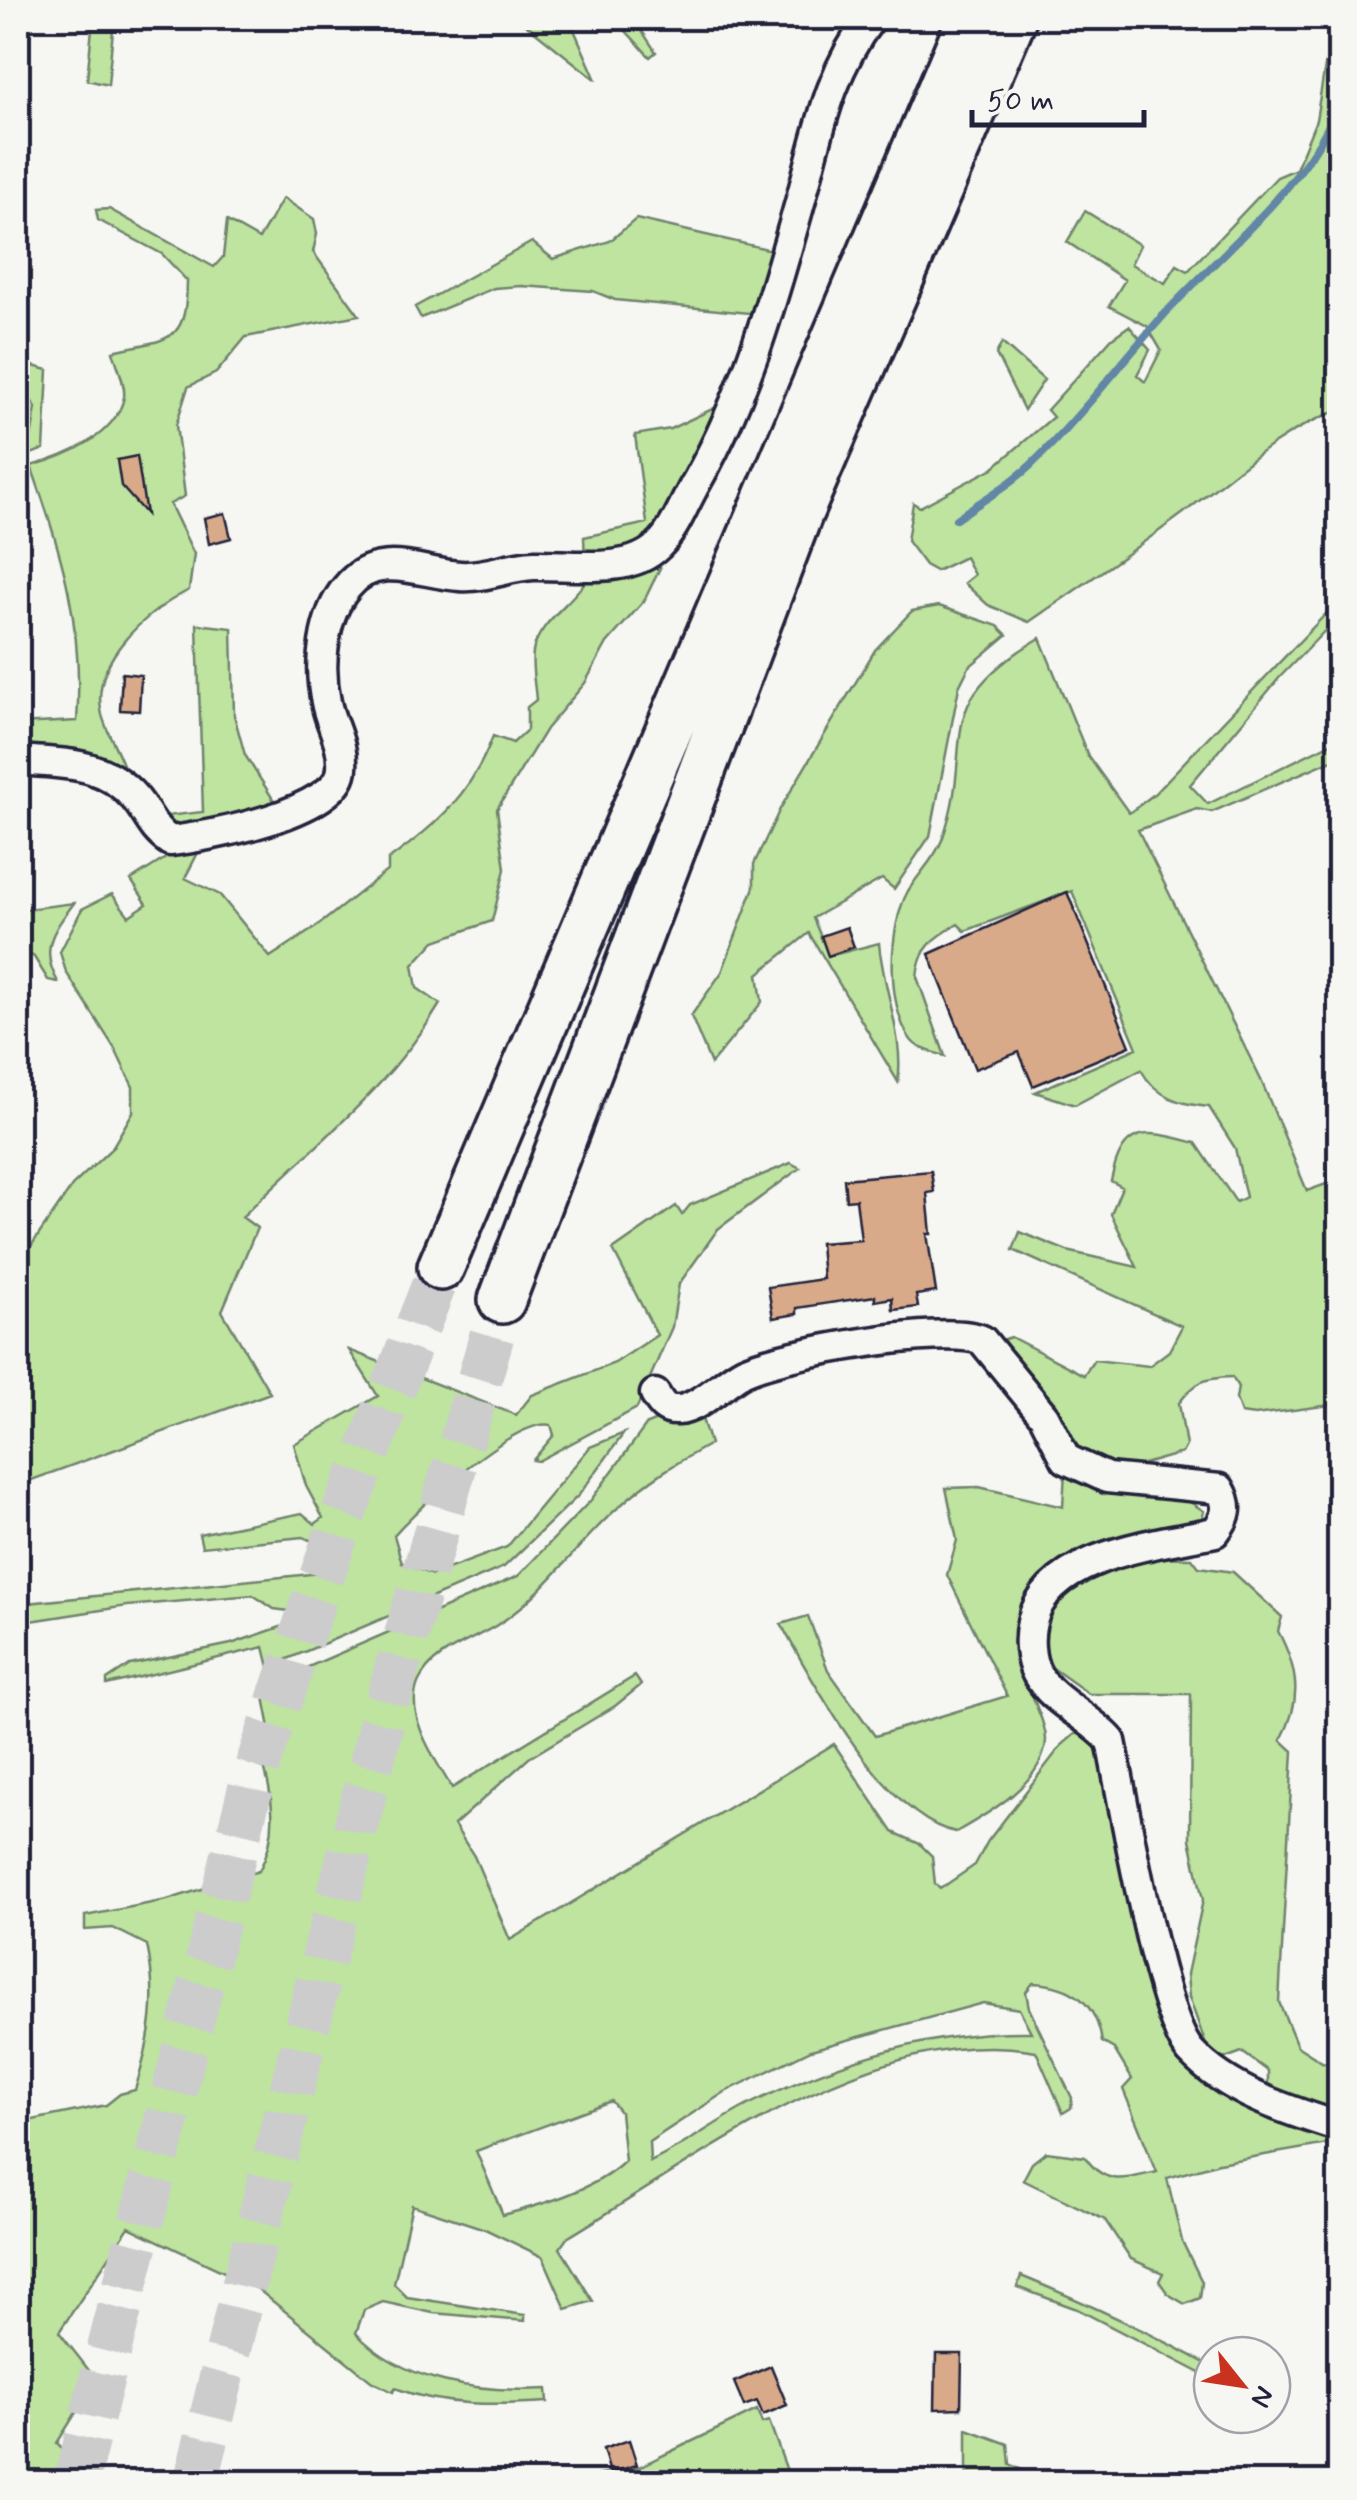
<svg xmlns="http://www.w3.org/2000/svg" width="1357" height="2500" font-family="Mynerve,sans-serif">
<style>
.green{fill:#bee49f;stroke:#70836d;stroke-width:2.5;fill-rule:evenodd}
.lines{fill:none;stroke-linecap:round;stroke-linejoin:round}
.stream{stroke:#6286a5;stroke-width:8}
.building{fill:#d8aa89;stroke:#22223b;stroke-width:2.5}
.trunk-tunnel{stroke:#cccccd;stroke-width:45;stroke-dasharray:45 22;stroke-linecap:butt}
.minor-casing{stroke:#22223b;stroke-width:35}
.trunk-casing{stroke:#22223b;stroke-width:52}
.minor{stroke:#f6f6f2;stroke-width:28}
.trunk{stroke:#f6f6f2;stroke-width:45}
</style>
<rect width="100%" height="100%" fill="#f6f6f2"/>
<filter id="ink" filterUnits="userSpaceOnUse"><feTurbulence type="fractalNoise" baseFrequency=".01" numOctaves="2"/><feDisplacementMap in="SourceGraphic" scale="20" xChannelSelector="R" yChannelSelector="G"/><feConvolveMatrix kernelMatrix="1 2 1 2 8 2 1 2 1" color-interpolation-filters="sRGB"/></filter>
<g filter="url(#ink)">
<path class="green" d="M 93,18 L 114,18 L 108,85 L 87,80 Z
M 518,18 L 619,18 L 640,28 L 656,52 L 650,57 L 624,29 L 583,19 L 572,25 L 596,80 Z
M 1340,18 L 1339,410 C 1277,432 1233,476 1181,515 C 1131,552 1080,587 1029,622 L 988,605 L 964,583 L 974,575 L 965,557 L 936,571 L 925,565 L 907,541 L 913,503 L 920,507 L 993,468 L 1053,417 L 1047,410 L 1112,338 L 1129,326 L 1150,350 L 1137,375 L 1145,382 L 1161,350 L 1147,326 L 1109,306 L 1125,280 L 1067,242 L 1085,211 L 1140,245 L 1131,264 L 1165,283 L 1177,265 L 1188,271 L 1277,177 L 1296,169 L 1316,120 L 1330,36 Z
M 283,198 L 314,219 L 317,234 L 313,252 L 359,315 L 246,337 L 216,373 L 188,387 L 176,425 L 185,496 L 170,504 L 194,554 L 189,590 C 147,612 89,660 102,715 C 108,737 123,757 128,780 L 21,750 L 18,724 L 77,721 C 84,627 62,553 31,466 C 65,457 116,436 124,397 C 126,384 116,363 113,351 C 170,338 186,345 187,281 L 162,254 L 98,220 L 96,210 L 109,209 L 214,267 L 223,257 L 227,221 L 259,239 Z
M 636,219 L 776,251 L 759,314 L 615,300 L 593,291 L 521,286 L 494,288 L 421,318 L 415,307 L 532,242 L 553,259 L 610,241 Z
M 1002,343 L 1044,380 L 1024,410 L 996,354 Z
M 18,362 L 48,370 L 44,449 L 24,457 L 18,447 L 31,438 L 36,408 L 18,379 Z
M 721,405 L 652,544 L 585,560 L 584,537 L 647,523 L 635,435 L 670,429 Z
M 660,568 L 644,601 L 607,643 L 585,683 L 546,729 L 497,809 L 505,869 L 492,921 L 435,941 L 413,965 L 417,988 L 440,1004 C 388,1090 312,1147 242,1217 L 257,1228 L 222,1311 L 270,1393 L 18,1485 L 18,1265 L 72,1186 L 112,1148 L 133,1112 L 133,1087 L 115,1049 L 66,972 L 60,952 L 82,909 L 112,894 L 129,916 L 147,904 L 131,880 L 177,851 L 203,843 L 185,878 L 220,895 L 270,957 L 316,927 L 388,870 L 388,860 C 438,824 471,794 493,736 L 513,743 L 527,730 L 527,707 L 536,700 C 535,686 531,667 533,652 C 537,623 575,601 589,576 Z
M 1339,600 L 1339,616 L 1280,677 L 1190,785 L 1208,804 L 1339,739 L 1339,757 L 1212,812 L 1197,809 L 1138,830 L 1261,1080 L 1307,1191 L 1329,1183 L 1330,1160 L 1339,1152 L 1339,1138 L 1339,1404 L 1255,1415 L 1241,1413 L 1236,1399 L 1238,1387 L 1232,1377 C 1204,1378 1196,1381 1179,1403 L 1186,1446 L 1182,1453 L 1144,1464 L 1146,1474 L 1204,1511 L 1202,1519 L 1192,1521 L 1177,1535 L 1047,1579 C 1043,1610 1029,1658 1031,1688 C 1033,1705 1046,1721 1046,1740 C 1044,1782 988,1814 956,1832 C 887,1820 813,1683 781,1624 L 808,1616 L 828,1670 L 875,1736 L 1007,1696 L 947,1575 L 957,1540 L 946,1488 L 979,1487 L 1063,1507 L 1065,1470 L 995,1342 L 1011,1337 L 1084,1375 L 1094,1360 L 1149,1366 L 1169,1351 L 1182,1326 L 1013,1250 L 1020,1232 L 1067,1251 L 1137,1267 L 1111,1214 L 1122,1187 L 1111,1181 C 1123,1123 1146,1130 1196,1143 L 1236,1202 L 1246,1197 L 1235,1148 L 1209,1107 C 1180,1104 1157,1098 1141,1070 L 1075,1105 L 1035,1092 L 1137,1048 L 1072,891 L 965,931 L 958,924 C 934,938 919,948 917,977 L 945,1056 C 934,1052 919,1050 911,1040 C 886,1006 888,927 908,891 C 918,874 935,859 942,840 C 978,740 925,706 1040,638 L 1088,756 L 1129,813 L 1153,795 Z
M 939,606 L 998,626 L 1007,635 L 969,667 L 959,687 L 930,836 L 894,889 L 882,879 L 813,918 L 829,956 L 879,943 C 883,988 905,1040 898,1082 L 809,933 L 758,974 L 762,1002 L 711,1064 L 691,1016 L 722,972 L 754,887 L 754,864 L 780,809 L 875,650 L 912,611 Z
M 197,624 L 232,628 L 234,715 L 245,755 L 280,810 L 176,836 L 148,818 L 203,812 Z
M 74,903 C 53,931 39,949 58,982 L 48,980 L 34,957 L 24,951 L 18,954 L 18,910 Z
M 791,1163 L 800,1168 L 718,1229 L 679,1284 L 672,1327 L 637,1408 L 538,1461 L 533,1460 L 554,1435 L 551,1425 C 516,1417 417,1508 394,1535 L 402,1563 L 432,1575 L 507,1547 L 590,1447 L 624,1433 L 579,1495 L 504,1567 L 269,1667 L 264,1647 L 107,1685 L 107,1680 L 130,1665 L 231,1644 L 301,1620 L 304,1613 L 274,1609 L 253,1595 L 127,1606 L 18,1623 L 18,1604 L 340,1571 L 331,1549 L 303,1537 L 202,1547 L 199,1534 L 302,1513 L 315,1524 L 323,1518 L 306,1486 L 294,1444 L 378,1396 L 349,1350 L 516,1415 L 532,1395 L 615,1363 L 657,1335 L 613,1250 L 676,1206 L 682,1215 L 690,1205 Z
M 697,1403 L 710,1444 C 678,1462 648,1480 621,1505 C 580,1540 550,1587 506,1619 C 480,1639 434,1649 419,1681 C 403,1714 436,1761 452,1788 L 635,1676 L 641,1685 L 615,1706 L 529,1758 L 454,1825 L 474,1856 L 510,1940 L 834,1744 L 893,1832 L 920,1844 L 932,1856 L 935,1884 L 940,1889 L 975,1865 L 988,1841 L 1061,1746 L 1075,1734 L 1100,1732 L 1180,2057 L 1339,2137 L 1339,2142 L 1219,2163 L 1167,2178 L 1182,2241 L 1202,2282 L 1200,2298 L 1185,2304 L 1168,2294 L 1159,2281 L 1163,2273 L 1131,2259 L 1105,2220 L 1023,2180 L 1032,2163 L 1046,2152 L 1085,2157 C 1106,2187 1124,2179 1157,2172 L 1123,2089 L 1132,2079 L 1114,2049 L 1102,2042 C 1096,2002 1072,1985 1033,1983 L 1026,1992 L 1029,2008 L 1072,2098 L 1071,2108 L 1063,2113 L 1036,2051 C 873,2022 701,2158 567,2238 L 560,2248 L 593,2301 L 566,2309 L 543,2257 L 485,2229 L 412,2205 L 394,2284 L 407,2297 L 525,2315 L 525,2321 L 433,2313 L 383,2302 L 364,2310 L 356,2333 C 402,2383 482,2393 547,2389 L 548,2402 C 497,2405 444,2407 395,2388 L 393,2392 L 371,2381 L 254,2286 L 129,2227 L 59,2332 L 91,2373 L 77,2411 L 57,2443 L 96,2482 L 26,2482 L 18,2469 L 18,2123 L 106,2105 L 120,2094 L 135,2090 C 151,2040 158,1997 147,1945 L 113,1928 L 85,1930 L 85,1916 L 167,1900 L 259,1871 C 282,1827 271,1791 258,1745 L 272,1738 L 262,1687 L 518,1576 L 591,1500 L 647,1424 ZM 983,2003 L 1019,2009 L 1031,2032 C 934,2030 837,2061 750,2104 C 716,2121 685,2146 650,2162 L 649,2142 L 725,2092 L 811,2050 ZM 611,2101 L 620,2112 L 625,2161 C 597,2189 541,2205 503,2215 L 476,2151 Z
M 1143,1557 L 1192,1558 L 1199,1567 L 1233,1572 L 1282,1617 L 1278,1631 C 1299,1671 1302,1701 1281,1740 L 1293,1751 L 1279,2002 L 1297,2046 L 1322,2062 L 1339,2066 L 1339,2118 L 1268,2094 L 1268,2071 L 1242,2052 L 1220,2060 L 1207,2048 L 1189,1997 L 1187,1974 L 1203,1900 L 1190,1839 L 1191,1694 L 1089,1694 L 1040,1659 L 1037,1622 L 1065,1579 Z
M 1021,2276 C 1087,2303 1150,2332 1212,2367 L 1212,2379 L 1077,2309 L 1017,2287 Z
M 757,2410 L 762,2423 L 769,2421 L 791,2482 L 571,2481 L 637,2468 Z
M 967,2429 L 1008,2444 L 1010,2464 L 1046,2482 L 967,2482 Z"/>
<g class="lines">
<path class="stream" d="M 956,519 C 982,500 1014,483 1036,460 C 1082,415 1120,364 1162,317 C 1220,253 1313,181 1340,99"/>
</g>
<path class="building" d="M 137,456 L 146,514 L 121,486 L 117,460 Z
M 225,513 L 231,538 L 209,544 L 204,518 Z
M 122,673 L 141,675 L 139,711 L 120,710 Z
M 1067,892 L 1130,1046 L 1033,1086 L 1019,1052 L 975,1069 L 929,954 Z
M 847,927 L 854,947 L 828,956 L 821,936 Z
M 931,1171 L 934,1192 L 927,1193 L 931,1234 L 927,1234 L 936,1292 L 916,1295 L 918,1307 L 893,1310 L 892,1298 L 875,1301 L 875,1296 L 797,1308 L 797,1314 L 773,1318 L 768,1287 L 823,1279 L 820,1243 L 861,1240 L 856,1199 L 846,1200 L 844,1179 Z
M 936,2354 L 962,2354 L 961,2408 L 935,2409 Z
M 771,2366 L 787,2405 L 763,2415 L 757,2401 L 744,2406 L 734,2382 Z
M 629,2440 L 637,2465 L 610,2473 L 603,2449 Z"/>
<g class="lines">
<path class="trunk-tunnel" d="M 76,2482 L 252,1782 L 340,1523 L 441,1267
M 196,2482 L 382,1721 L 502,1300"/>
<defs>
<path id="minor" d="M 18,760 C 63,764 102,760 135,798 C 148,813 152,829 170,841 C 206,837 340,813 342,768 C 344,744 330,724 326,702 C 318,666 322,617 347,587 C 377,549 422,574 460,576 C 486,578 508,566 534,565 C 572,564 629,575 658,546 C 675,530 685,501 697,481 C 746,394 772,302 799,206 C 818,138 827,75 871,18
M 655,1394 C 661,1404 665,1411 678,1410 C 699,1409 724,1381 744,1371 C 783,1353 945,1324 982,1340 L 1044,1416 L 1066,1459 L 1107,1478 L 1220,1489 C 1230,1506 1227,1517 1215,1532 C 1157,1544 1048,1554 1032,1622 C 1028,1637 1029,1659 1037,1674 C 1052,1702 1091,1717 1111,1741 C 1123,1799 1159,2017 1191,2052 C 1230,2093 1287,2110 1340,2127"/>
<path id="trunk" d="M 441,1267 L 971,18
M 502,1300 L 799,514 L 1013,18"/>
</defs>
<use href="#minor" class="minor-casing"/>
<use href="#trunk" class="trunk-casing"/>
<use href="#minor" class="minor"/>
<use href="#trunk" class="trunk"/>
</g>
</g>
<rect width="1357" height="2500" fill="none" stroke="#f6f6f2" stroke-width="60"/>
<rect x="30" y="30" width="1297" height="2440" fill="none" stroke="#22223b" stroke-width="4" filter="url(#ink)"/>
<g transform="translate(1242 2385) rotate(120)"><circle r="48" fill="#f6f6f2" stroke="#a1a1a9" stroke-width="2.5"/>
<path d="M0-8L18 38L0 25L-18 38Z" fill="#c8321e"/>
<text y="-15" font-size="28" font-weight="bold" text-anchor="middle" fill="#22223b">N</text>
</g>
<path d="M972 110v15h172v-15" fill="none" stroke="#22223b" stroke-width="5"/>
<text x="987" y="110" font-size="30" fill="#22223b" stroke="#f6f6f2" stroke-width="8" paint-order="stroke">50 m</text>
</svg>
